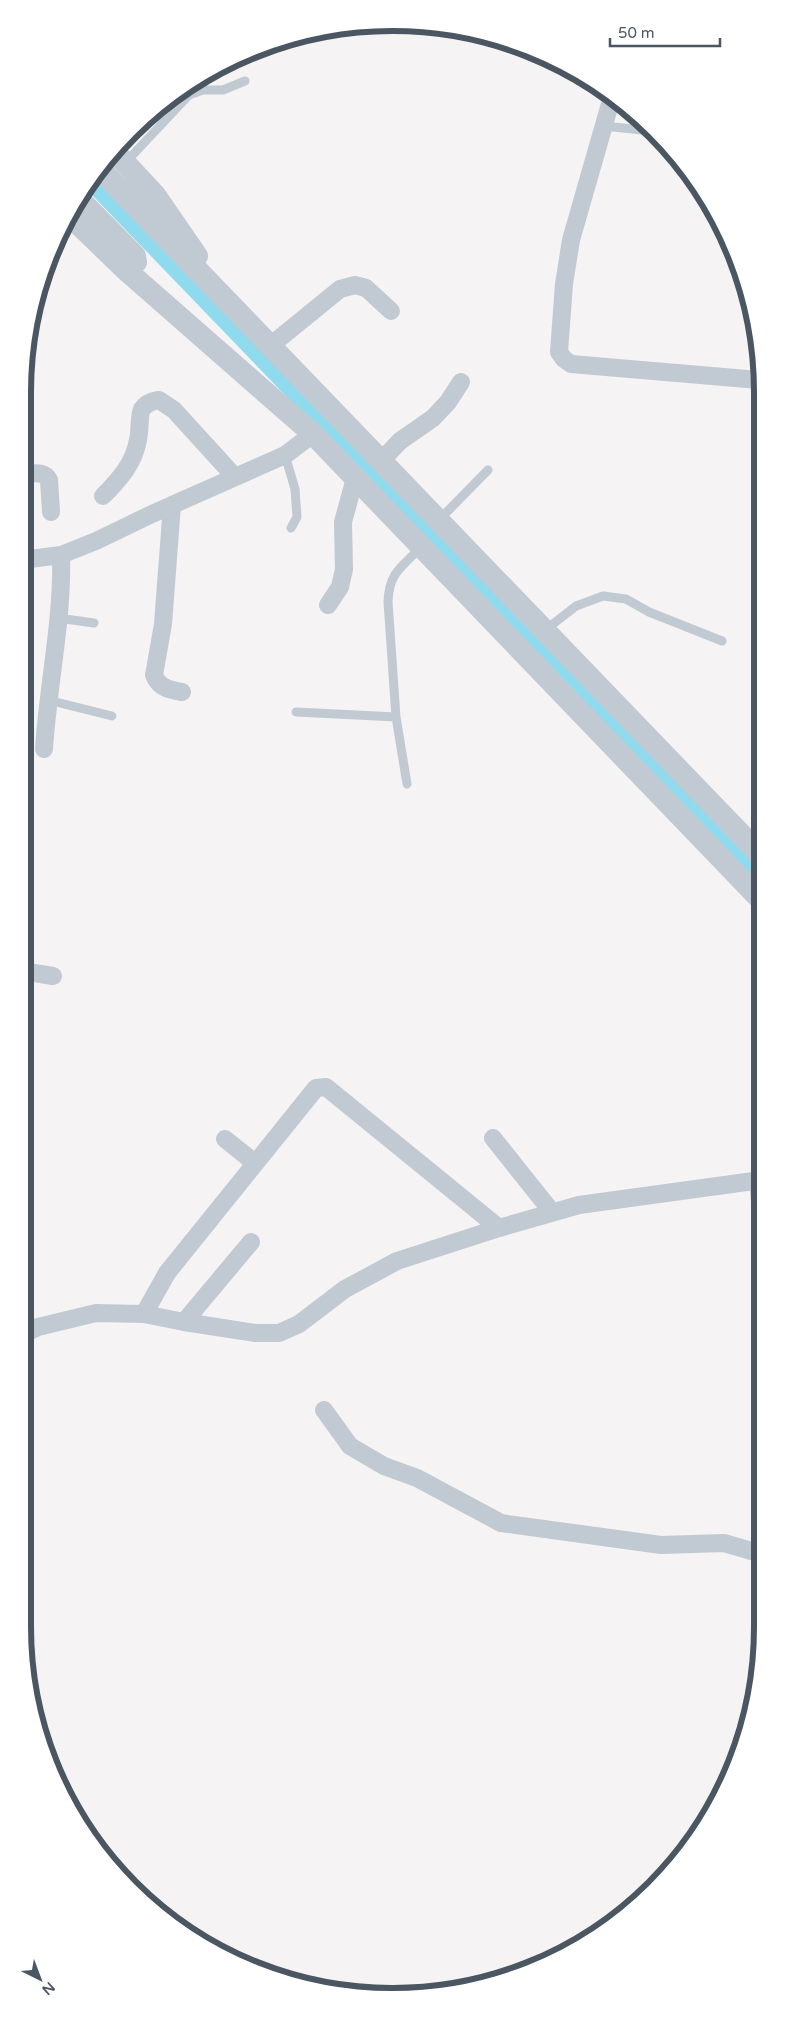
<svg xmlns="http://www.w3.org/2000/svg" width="785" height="2019" font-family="'Varela Round',sans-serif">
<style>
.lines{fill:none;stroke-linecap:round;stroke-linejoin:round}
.canal{stroke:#90daee;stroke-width:15}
.service{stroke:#c1cad2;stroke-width:9}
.minor{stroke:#c1cad2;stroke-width:18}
.tertiary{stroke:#c1cad2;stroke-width:22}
.rim{fill:none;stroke:#4a5661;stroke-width:6}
</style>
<rect width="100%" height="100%" fill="#f5f3f3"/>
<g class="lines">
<path class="canal" d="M 90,182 L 761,878"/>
<path class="service" d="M 604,126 L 651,131
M 125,163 L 189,95 L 203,90 L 223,90 L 245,81
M 285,455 L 295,489 L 297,517 L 291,528
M 439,520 L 488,470
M 58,618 L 94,623
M 544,631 L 576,606 L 603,596 L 626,599 L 649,612 L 722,641
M 48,700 L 112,716
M 296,712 L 396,717
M 407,784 L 396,717 L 388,602 C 389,572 402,567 421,547"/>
<path class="minor" d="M 612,97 L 571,240 L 564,284 L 559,352 L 564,359 L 571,364 L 759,380
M 270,346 L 340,289 L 355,285 L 366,288 L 391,311
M 381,461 L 400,441 L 433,418 L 448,402 L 461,382
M 22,474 C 32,474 44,470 49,480 L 51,512
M 103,496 C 120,479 134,463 138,440 C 140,432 139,414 142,409 C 146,403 153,401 159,400 L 174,410 L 235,477
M 172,505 L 163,624 L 154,675 C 159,688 170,690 182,692
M 22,560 L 61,555 L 96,541 L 152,514 L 285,455 L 313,434
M 328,605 L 340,587 L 344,569 L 343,522 L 355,478
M 44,749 C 48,684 63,620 61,555
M 22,971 L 53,976
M 493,1138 L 552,1212
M 225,1139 L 255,1163
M 758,1181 L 761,1212
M 144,1314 L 167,1273 L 316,1088 L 326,1087 L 499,1228
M 184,1322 L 251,1242
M 22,1335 L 38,1327 L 96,1313 L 144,1314 L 184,1322 L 256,1333 L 279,1333 L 299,1324 L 345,1289 L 397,1261 L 499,1228 L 579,1205 L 761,1180
M 324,1410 L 350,1446 L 384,1466 L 417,1478 L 501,1523 L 661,1545 L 724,1543 L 762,1554"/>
<path class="tertiary" d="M 114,151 L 155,195 L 197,256
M 99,168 L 761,855
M 79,199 L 135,256 L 136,262 L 127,271
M 69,215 L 127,271 L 313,434 L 761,900"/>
</g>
<path d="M0 0H785V2019H0ZM392 31H393A361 361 0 0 1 754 392V1627A361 361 0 0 1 393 1988H392A361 361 0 0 1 31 1627V392A361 361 0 0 1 392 31Z" fill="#fff" fill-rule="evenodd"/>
<path class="rim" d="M392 31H393A361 361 0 0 1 754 392V1627A361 361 0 0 1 393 1988H392A361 361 0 0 1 31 1627V392A361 361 0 0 1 392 31Z"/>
<g transform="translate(40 1979) rotate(138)" stroke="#ffffff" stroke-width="4" paint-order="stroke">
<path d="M0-4L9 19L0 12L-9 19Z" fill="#4a5661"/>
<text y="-8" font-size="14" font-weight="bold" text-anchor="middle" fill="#4a5661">N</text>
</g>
<path d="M610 38v8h110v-8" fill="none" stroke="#4a5661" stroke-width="2.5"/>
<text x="618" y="38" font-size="15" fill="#4a5661" stroke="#ffffff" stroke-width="4" paint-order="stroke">50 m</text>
</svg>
